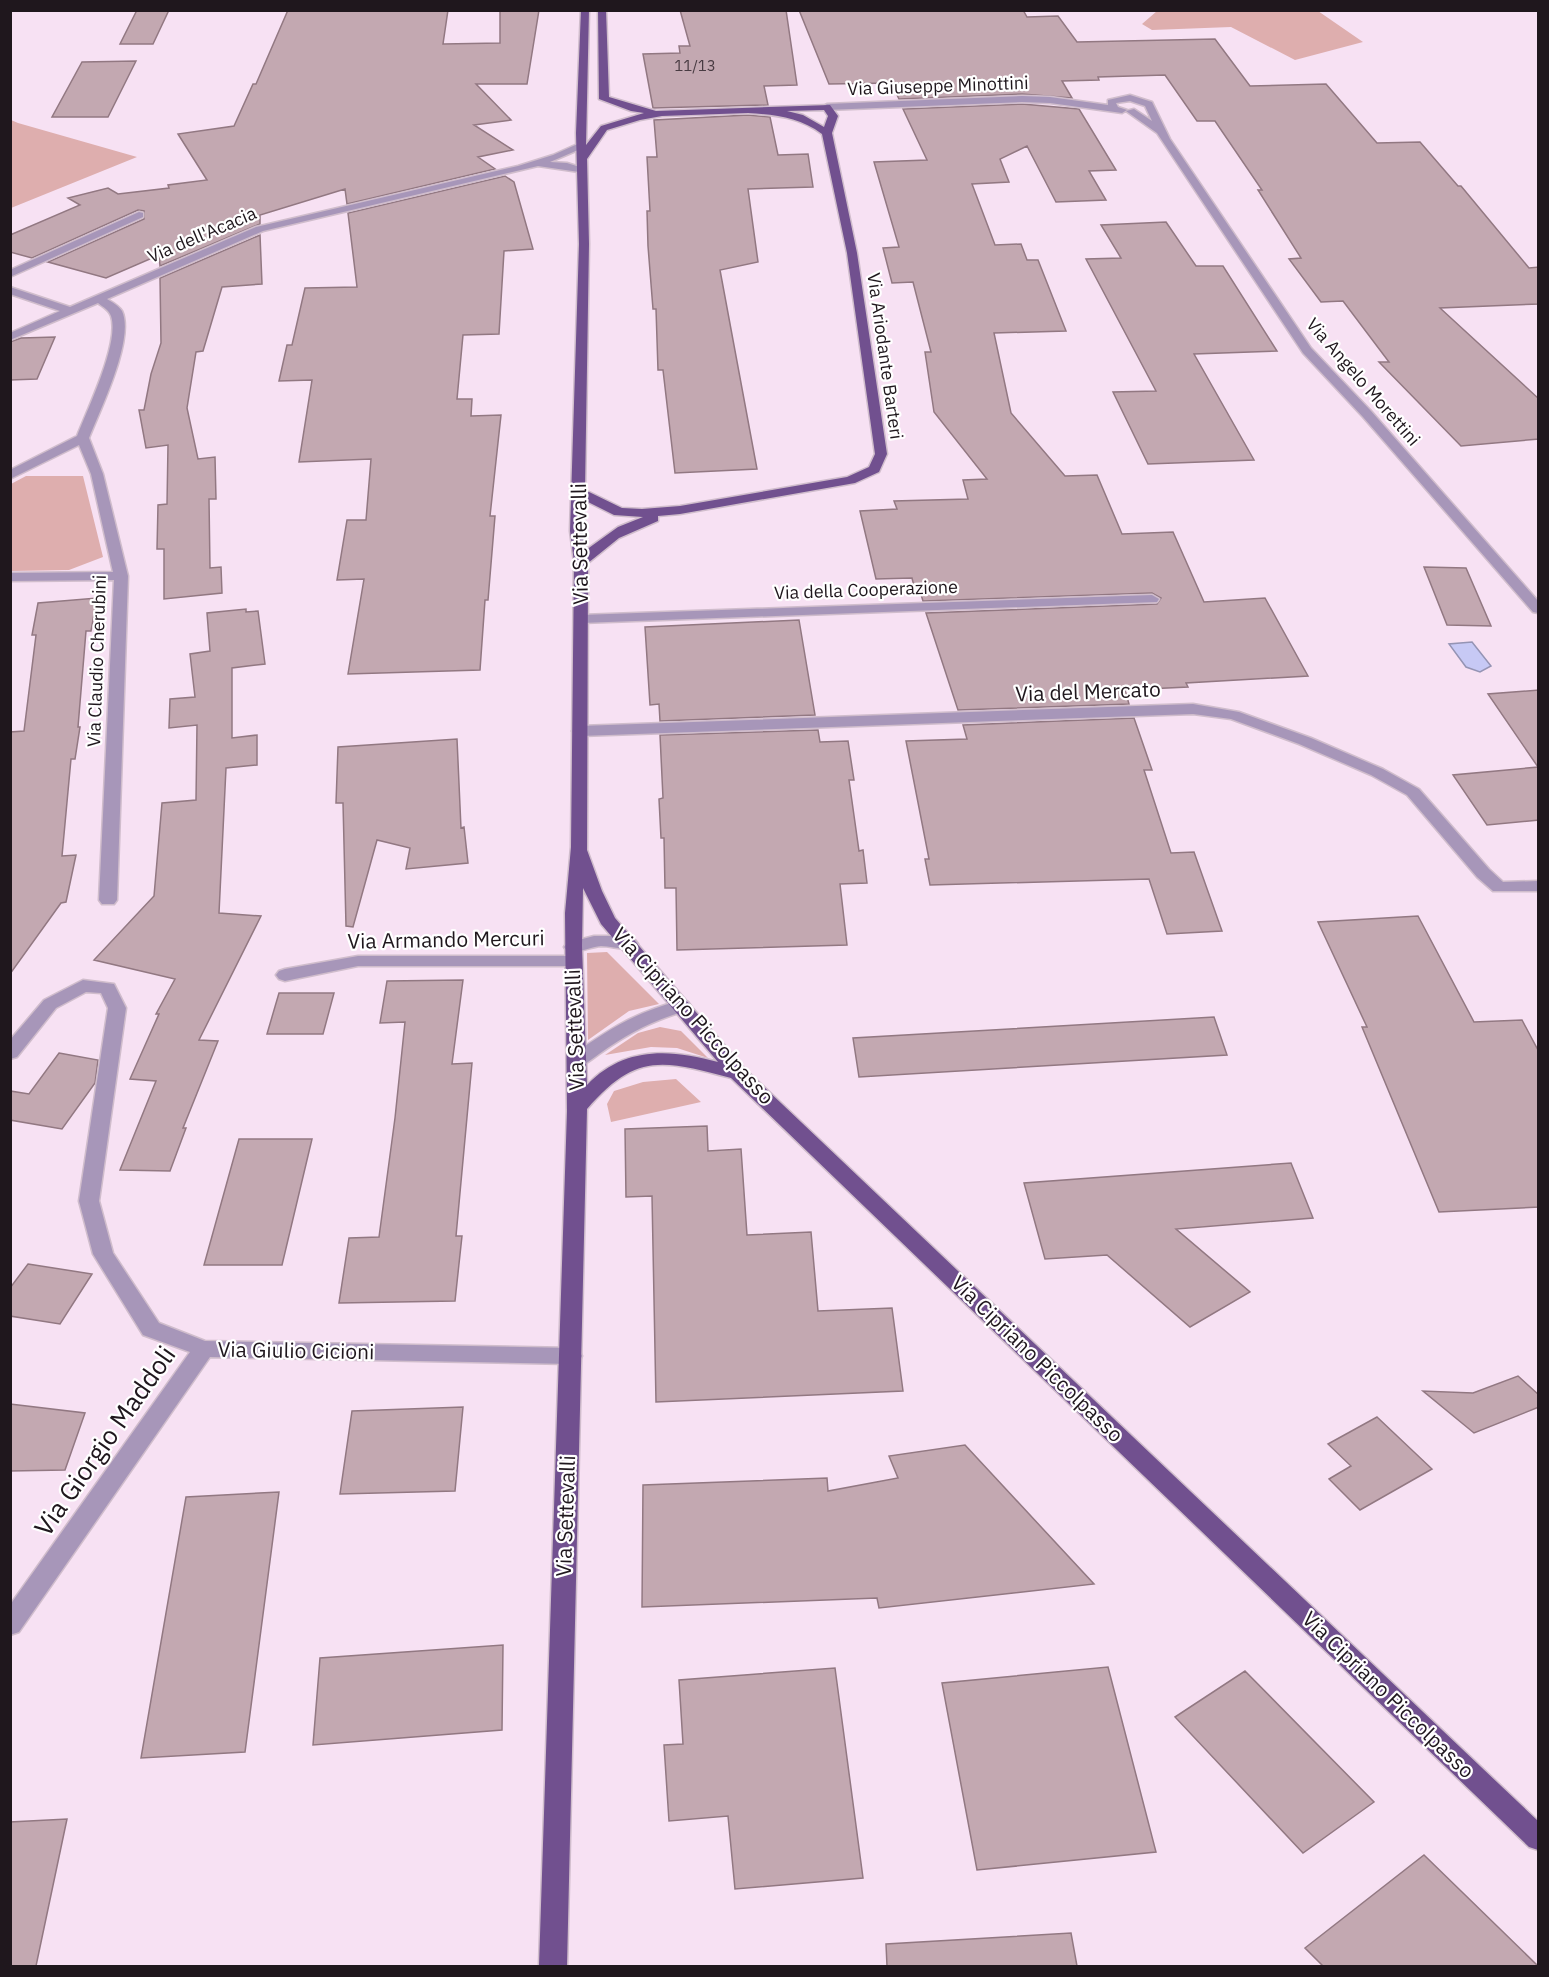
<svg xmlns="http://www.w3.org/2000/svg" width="1549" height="1977" font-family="'IBM Plex Sans',sans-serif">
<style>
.green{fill:#deaeae}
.water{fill:#c7c9f5;stroke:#9594b4;stroke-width:1.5}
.building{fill:#c3a8b1;stroke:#927882;stroke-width:1.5}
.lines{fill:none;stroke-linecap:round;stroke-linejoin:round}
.minor-casing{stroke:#d0bdcc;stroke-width:3}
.major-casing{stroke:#d0bdcc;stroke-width:3}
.minor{fill:#a796b9;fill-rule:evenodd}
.major{fill:#71508f;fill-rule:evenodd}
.labels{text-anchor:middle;stroke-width:4.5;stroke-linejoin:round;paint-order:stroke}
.far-number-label{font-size:15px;fill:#483b42}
.far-street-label{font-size:18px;fill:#1f171d;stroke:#fff}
.street-label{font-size:21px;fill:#1f171d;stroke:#fff}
.near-street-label{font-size:26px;fill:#1f171d;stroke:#fff}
</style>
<rect width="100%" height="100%" fill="#f7e1f3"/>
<path class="green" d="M 1157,11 L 1318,11 L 1363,42 L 1295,60 L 1231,27 L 1152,30 L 1142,24 Z
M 11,120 L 18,123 L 137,157 L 11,208 Z
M 26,476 L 83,476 L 103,557 L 69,570 L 11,571 L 11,484 Z
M 607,952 L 659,1004 L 629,1011 L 588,1040 L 587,953 Z
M 660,1027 L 681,1031 L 708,1058 L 677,1048 L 651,1047 L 605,1055 L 638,1033 Z
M 676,1079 L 701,1102 L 611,1122 L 607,1104 L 614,1091 L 643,1082 Z"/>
<path class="water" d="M 1472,642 L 1491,666 L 1480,672 L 1466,667 L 1449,644 Z"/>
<path class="building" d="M 137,10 L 169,10 L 153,44 L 120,44 Z
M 288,10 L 448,10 L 443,44 L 500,43 L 500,10 L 539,10 L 527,84 L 476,84 L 511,120 L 474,125 L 513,150 L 478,157 L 495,169 L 347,204 L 345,189 L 260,215 L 260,224 L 160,266 L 159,255 L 106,278 L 48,262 L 144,219 L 144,211 L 138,210 L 32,258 L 10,252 L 10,235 L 80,205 L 68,198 L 108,188 L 118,194 L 169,188 L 168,185 L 207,180 L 178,134 L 234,126 L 253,84 L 256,84 Z
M 680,10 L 786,10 L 797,85 L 764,86 L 768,105 L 653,108 L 643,54 L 680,53 L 679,46 L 690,46 Z
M 799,10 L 1023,10 L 1027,17 L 1058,16 L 1077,42 L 1215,39 L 1250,86 L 1326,84 L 1377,143 L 1420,142 L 1458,186 L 1461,186 L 1529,268 L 1539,267 L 1539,304 L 1440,308 L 1539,399 L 1539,439 L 1461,446 L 1379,362 L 1389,362 L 1343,301 L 1321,302 L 1289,259 L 1301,258 L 1258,190 L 1262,190 L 1215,121 L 1197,121 L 1165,75 L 1098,77 L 1099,80 L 1062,81 L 1072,98 L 1022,94 L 899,99 L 891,83 L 829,84 Z
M 136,61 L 108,117 L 52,117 L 82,62 Z
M 1022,104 L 1079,109 L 1116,170 L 1089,171 L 1106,200 L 1056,202 L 1027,146 L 1000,159 L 1009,182 L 972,184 L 995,245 L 1021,244 L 1027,260 L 1038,260 L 1066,331 L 994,333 L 1011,413 L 1065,476 L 1097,475 L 1122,534 L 1173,532 L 1204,602 L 1265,598 L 1308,676 L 1186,683 L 1188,687 L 1125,690 L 1129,704 L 958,710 L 926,613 L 1157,604 L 1161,598 L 1152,593 L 923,601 L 918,585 L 914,586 L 912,578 L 876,579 L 860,511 L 897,509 L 894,501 L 968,499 L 963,480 L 987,479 L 934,412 L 925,352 L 931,352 L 913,282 L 892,283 L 883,248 L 899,247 L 874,162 L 927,160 L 903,109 Z
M 748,115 L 770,117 L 778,155 L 808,154 L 813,187 L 748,189 L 758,262 L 720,270 L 757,469 L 675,473 L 663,370 L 658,370 L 656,309 L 653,309 L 648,246 L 647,211 L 650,211 L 647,157 L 657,157 L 654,120 Z
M 505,176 L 514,182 L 533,249 L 504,251 L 499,334 L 463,335 L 457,399 L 472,399 L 471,416 L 501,415 L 490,516 L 495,516 L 488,600 L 485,600 L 480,670 L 348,674 L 364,579 L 337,580 L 347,520 L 366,520 L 371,459 L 299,462 L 312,380 L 279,381 L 287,345 L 292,345 L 305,288 L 357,287 L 348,213 Z
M 1166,222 L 1196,266 L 1223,266 L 1277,351 L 1194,354 L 1254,460 L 1148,464 L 1113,392 L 1156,391 L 1086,259 L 1121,258 L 1101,225 Z
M 260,235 L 262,284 L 222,287 L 203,351 L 196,352 L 187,408 L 198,459 L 215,457 L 216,499 L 209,499 L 210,568 L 221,567 L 222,593 L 164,599 L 164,549 L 157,549 L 158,505 L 167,504 L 168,445 L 146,448 L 139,410 L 144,410 L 151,374 L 161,343 L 160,278 Z
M 55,337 L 37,379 L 10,380 L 10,342 L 21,338 Z
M 1424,567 L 1466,568 L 1491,626 L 1447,625 Z
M 97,598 L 91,631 L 86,631 L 78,727 L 80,727 L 75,759 L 71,759 L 62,856 L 76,855 L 66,902 L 61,903 L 10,974 L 10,732 L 24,731 L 36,635 L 32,635 L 38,603 Z
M 246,609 L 246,612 L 258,611 L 265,664 L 232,668 L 232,738 L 257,735 L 257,765 L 226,768 L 219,913 L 261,916 L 199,1040 L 218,1041 L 183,1128 L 186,1128 L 170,1171 L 120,1170 L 156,1081 L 130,1079 L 159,1014 L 156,1014 L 175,979 L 94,960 L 154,896 L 162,803 L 196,800 L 197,725 L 169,728 L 170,699 L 195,697 L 190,654 L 210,651 L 207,613 Z
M 799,620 L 815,715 L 660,721 L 659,704 L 650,705 L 645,627 Z
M 1539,690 L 1539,820 L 1487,825 L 1453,775 L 1538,767 L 1488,694 Z
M 1134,718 L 1152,770 L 1144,770 L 1171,853 L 1194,852 L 1222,931 L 1167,934 L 1149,879 L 930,885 L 925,859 L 929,859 L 906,741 L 967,739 L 963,725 Z
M 818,730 L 820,742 L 848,741 L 854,780 L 849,780 L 859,851 L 863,850 L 867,883 L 840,884 L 847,945 L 677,950 L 676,888 L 665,888 L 664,838 L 661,838 L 659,799 L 663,798 L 660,735 Z
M 457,739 L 461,828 L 464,827 L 468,863 L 406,869 L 410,848 L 377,840 L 353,927 L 346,926 L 343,803 L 336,803 L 338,747 Z
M 1418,916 L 1474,1022 L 1522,1020 L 1539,1052 L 1539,1207 L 1439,1212 L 1362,1027 L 1367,1027 L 1318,922 Z
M 463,980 L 452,1064 L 472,1063 L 456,1236 L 462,1236 L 455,1301 L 339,1303 L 349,1238 L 379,1237 L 395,1118 L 405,1022 L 380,1023 L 387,981 Z
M 279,993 L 334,993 L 323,1034 L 267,1034 Z
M 1214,1017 L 1227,1055 L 859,1077 L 853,1038 Z
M 59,1053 L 98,1060 L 95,1083 L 62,1129 L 10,1120 L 10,1091 L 29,1094 Z
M 707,1126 L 708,1151 L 741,1149 L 747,1235 L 811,1232 L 818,1311 L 892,1308 L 903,1391 L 656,1402 L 652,1196 L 626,1197 L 625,1129 Z
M 239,1139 L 312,1139 L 282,1265 L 204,1265 Z
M 1291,1163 L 1313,1218 L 1176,1229 L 1250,1292 L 1190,1327 L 1107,1255 L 1045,1259 L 1024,1183 Z
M 28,1264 L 92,1274 L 60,1324 L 10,1316 L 10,1288 Z
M 1518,1376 L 1539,1395 L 1539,1407 L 1474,1433 L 1423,1391 L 1473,1393 Z
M 10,1404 L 85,1413 L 65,1470 L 10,1471 Z
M 463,1407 L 455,1491 L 340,1494 L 352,1411 Z
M 1377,1417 L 1432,1469 L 1360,1510 L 1329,1479 L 1351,1466 L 1328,1444 Z
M 965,1445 L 1094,1584 L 879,1608 L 877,1598 L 642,1607 L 643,1485 L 827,1478 L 828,1491 L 898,1478 L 889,1456 Z
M 279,1492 L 245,1752 L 141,1758 L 186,1497 Z
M 503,1645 L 502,1730 L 313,1745 L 320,1658 Z
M 1108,1667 L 1156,1852 L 977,1870 L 942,1683 Z
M 835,1668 L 863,1878 L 735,1889 L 728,1816 L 669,1821 L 664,1745 L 683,1744 L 679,1680 Z
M 1245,1671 L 1374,1802 L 1303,1853 L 1175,1717 Z
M 67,1819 L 36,1966 L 10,1966 L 10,1822 Z
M 1424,1855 L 1538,1966 L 1323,1966 L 1305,1948 Z
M 1071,1933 L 1077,1966 L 887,1966 L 886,1944 Z"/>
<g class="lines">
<defs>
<path id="minor" d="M 1130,95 L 1152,102 L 1170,139 L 1311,348 L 1371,411 L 1538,601 L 1538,613 L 1533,612 L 1363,417 L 1303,353 L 1157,133 L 1126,111 L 1134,109 L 1152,121 L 1145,106 L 1130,101 L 1116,103 L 1118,107 L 1127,110 L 1122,113 L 1050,103 L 1022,102 L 827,110 L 822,107 L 827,104 L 1022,96 L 1050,97 L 1108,105 L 1108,100 Z
M 582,142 L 585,143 L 585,147 L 550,162 L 567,163 L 586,169 L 586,173 L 538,166 L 263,231 L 107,299 C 112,302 119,306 122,311 C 135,339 100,410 89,438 L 103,474 L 128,576 L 117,900 L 114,904 L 102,904 L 99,900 L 114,580 L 10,581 L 10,573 L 113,572 L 91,474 L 79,445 L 10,479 L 10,470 L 77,436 C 88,408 120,342 111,316 C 109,310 103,307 98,303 L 10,340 L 10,333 L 60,311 L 10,294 L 10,287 L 70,307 L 256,227 L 518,166 L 553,155 Z
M 139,212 L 143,213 L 143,217 L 10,277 L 10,270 Z
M 1152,595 L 1159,599 L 1157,602 L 581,623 L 574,619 L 581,615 Z
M 1193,704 L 1239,712 L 1311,738 L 1383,769 L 1419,789 L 1489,869 L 1503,882 L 1538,881 L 1538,891 L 1493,891 L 1477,877 L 1407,795 L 1371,775 L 1299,744 L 1231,719 L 1193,714 L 580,736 L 572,731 L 580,726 Z
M 594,936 L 614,936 L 635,940 L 638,944 L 635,948 C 624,951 612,946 601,946 C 589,947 578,954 567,951 L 564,947 L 567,943 Z
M 358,956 L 573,956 L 579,957 L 582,961 L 579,965 L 573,966 L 358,966 L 285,981 L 279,979 L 276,975 L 279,971 L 285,969 Z
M 83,980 L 114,984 L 126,1008 L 99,1201 L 113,1253 L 159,1323 L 205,1341 L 571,1348 L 579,1350 L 582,1356 L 579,1362 L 571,1364 L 210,1357 L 19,1632 L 10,1635 L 10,1605 L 190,1352 L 143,1335 L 93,1254 L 79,1201 L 108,1008 L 101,993 L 86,992 L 56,1008 L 17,1057 L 10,1059 L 10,1040 L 44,1000 Z
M 682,1000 L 688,1002 L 691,1006 L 688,1010 C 652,1021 630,1032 599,1054 C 589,1061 582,1069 569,1065 L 567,1061 L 569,1057 C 610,1029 633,1013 682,1000 Z"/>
<path id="major" d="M 581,10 L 589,10 L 586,145 L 601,126 L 644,113 L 631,111 L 599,99 L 598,10 L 606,10 L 609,97 L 656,111 L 830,105 L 838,116 L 832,133 L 857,253 L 887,454 L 879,472 L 855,483 L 680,514 L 658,516 L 658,521 L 619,538 L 588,563 L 587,850 L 602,891 L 615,918 L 745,1069 L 1538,1821 L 1538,1850 L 1529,1847 L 731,1078 C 663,1060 636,1052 587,1109 L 567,1966 L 539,1966 L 567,1111 L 565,913 L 571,847 L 574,562 L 570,531 L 579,244 L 576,133 ZM 824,110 L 828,116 L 824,127 L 803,115 L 787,111 ZM 748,113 C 776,115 799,117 822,134 L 847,253 L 875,454 L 869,467 L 847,477 L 680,506 L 642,509 L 622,508 L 585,490 L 589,244 L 587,159 L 607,130 L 640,120 L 662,116 ZM 584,500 L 614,515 L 643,517 L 618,527 L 586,550 ZM 583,888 L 601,924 L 718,1062 C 670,1049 624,1046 587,1085 L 582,946 Z"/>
</defs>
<use href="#minor" class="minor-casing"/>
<use href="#major" class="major-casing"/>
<use href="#minor" class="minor"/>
<use href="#major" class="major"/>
</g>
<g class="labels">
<g class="far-number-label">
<text x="695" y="71">11/13</text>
</g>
<g class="far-street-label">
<text transform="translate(938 86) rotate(-2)" y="6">Via Giuseppe Minottini</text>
<text transform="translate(202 235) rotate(-23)" y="6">Via dell'Acacia</text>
<text transform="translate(885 356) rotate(82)" y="6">Via Ariodante Barteri</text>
<text transform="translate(1363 382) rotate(49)" y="6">Via Angelo Morettini</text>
<text transform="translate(866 590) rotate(-2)" y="6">Via della Cooperazione</text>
<text transform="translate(97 661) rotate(-88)" y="6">Via Claudio Cherubini</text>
</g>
<g class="street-label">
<text transform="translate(580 544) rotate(-91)" y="7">Via Settevalli</text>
<text transform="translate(1088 692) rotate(-2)" y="7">Via del Mercato</text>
<text transform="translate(446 940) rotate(-1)" y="7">Via Armando Mercuri</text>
<text transform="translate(693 1016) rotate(48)" y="7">Via Cipriano Piccolpasso</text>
<text transform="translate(575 1030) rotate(-92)" y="7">Via Settevalli</text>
<text transform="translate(296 1351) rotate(1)" y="7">Via Giulio Cicioni</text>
<text transform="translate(1037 1359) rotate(44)" y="7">Via Cipriano Piccolpasso</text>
<text transform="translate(566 1516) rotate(-88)" y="7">Via Settevalli</text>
<text transform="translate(1388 1695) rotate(44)" y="7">Via Cipriano Piccolpasso</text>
</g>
<g class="near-street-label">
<text transform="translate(105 1441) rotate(-55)" y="9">Via Giorgio Maddoli</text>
</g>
</g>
<rect width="1549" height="1977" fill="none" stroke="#1f171d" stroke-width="24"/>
</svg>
